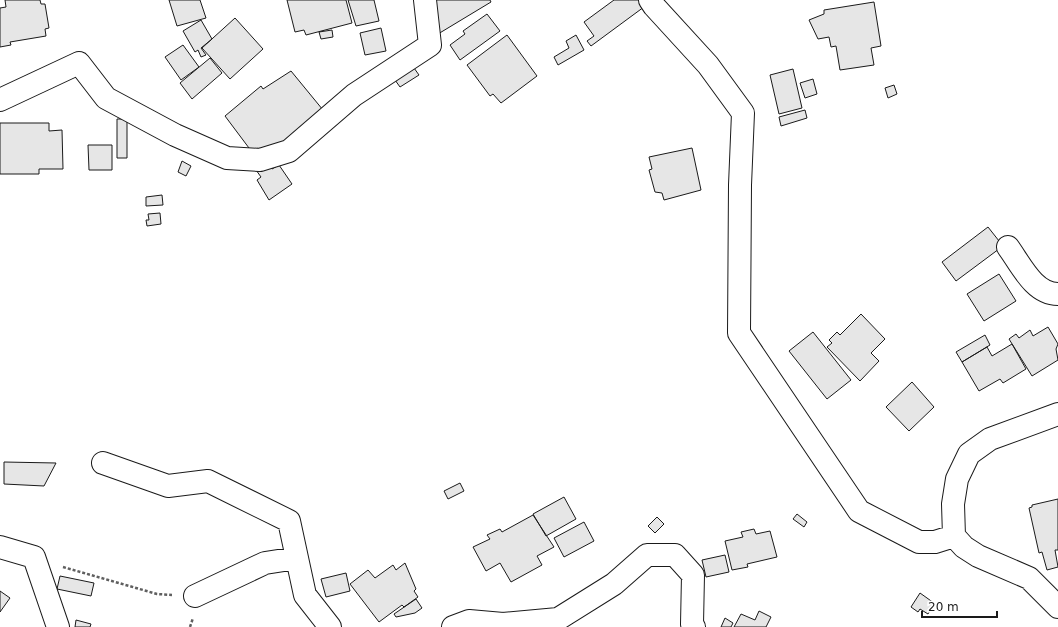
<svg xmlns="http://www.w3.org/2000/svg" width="1058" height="627" font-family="'DejaVu Sans',sans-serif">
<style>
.building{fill:#e6e6e6;stroke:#1a1a1a}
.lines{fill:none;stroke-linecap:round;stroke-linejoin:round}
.street-casing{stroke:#1a1a1a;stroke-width:24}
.path{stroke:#5f5f5f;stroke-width:2.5;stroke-dasharray:3 2;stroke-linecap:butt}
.street{stroke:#fff;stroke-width:22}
</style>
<rect width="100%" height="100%" fill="#fff"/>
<path class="building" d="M 5,0 L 40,0 L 41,4 L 45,4 L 49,28 L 45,29 L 46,36 L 10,42 L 11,45 L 0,47 L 0,8 L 6,7 Z
M 169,0 L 200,0 L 206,18 L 177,26 Z
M 287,0 L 346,0 L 352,23 L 306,35 L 304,30 L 295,32 Z
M 348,0 L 374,0 L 379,21 L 356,26 Z
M 433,0 L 490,0 L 491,2 L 438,34 Z
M 614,0 L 645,0 L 648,4 L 591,46 L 587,41 L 594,36 L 584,22 Z
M 874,2 L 881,46 L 871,48 L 874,65 L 840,70 L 836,46 L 831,47 L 829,37 L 818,39 L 809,20 L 824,14 L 824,10 Z
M 487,14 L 500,31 L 460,60 L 450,45 L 465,34 L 463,31 Z
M 235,18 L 263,49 L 230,79 L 202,48 Z
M 201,20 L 212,39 L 201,48 L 206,55 L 201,57 L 198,50 L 195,52 L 183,31 Z
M 381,28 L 386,51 L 365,55 L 360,33 Z
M 332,30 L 333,37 L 321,39 L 319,32 Z
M 507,35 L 537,76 L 501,103 L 493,94 L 490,96 L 467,65 Z
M 576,35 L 584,50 L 558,65 L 554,57 L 569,48 L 566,41 Z
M 183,45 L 199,67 L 181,80 L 165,57 Z
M 210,58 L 222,73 L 192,99 L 180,83 Z
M 414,68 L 419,75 L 400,87 L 395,80 Z
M 793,69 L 802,108 L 779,114 L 770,75 Z
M 291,71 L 323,110 L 275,150 L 261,153 L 258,148 L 252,152 L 225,116 L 261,86 L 263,89 Z
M 813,79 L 817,94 L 805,98 L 800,83 Z
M 894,85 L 897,94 L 888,98 L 885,88 Z
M 805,110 L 807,118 L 781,126 L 779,117 Z
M 117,119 L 127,119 L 127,158 L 117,158 Z
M 0,123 L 49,123 L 49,131 L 62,130 L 63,169 L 39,169 L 39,174 L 0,174 Z
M 88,145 L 112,145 L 112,170 L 89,170 Z
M 692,148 L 701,190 L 664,200 L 662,193 L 655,192 L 649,170 L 652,169 L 649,157 Z
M 182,161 L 191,166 L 186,176 L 178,172 Z
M 268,162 L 272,169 L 279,165 L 292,184 L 269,200 L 257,180 L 261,177 L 256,170 Z
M 162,195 L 163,205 L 146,206 L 146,197 Z
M 160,213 L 161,224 L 147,226 L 146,220 L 149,220 L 148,214 Z
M 988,227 L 1003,246 L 956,281 L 942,262 Z
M 999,274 L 1016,301 L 984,321 L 967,294 Z
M 861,314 L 885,339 L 871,353 L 879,361 L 860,381 L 827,347 L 832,343 L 829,340 L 837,332 L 840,335 Z
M 1048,327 L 1058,344 L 1056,349 L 1058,360 L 1032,376 L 1009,339 L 1016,334 L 1019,338 L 1030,330 L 1033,336 Z
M 813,332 L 851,380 L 827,399 L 789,351 Z
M 985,335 L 990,345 L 962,362 L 956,352 Z
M 1012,344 L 1026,369 L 1003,383 L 1000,379 L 979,391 L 962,362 L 987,347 L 992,356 Z
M 912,382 L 934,407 L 909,431 L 886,407 Z
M 4,462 L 56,463 L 44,486 L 4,484 Z
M 460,483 L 464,491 L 448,499 L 444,491 Z
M 564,497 L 576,519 L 546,536 L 533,514 Z
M 1058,499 L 1058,550 L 1055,550 L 1058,567 L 1047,570 L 1042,552 L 1039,553 L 1029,508 L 1032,507 L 1032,505 Z
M 797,514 L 807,522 L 804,527 L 793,519 Z
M 533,515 L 554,547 L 537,556 L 542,565 L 511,582 L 500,563 L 486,571 L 473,547 L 490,539 L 487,535 L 500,529 L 502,532 Z
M 657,517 L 664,524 L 655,533 L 648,526 Z
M 584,522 L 594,541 L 564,557 L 554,538 Z
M 754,529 L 756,534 L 770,531 L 777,557 L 747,564 L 748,567 L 732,570 L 725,541 L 743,537 L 741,532 Z
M 725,555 L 729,572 L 706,577 L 702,560 Z
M 405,563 L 416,589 L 414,591 L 418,597 L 404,607 L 402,605 L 379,622 L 350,584 L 368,570 L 375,578 L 393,565 L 396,570 Z
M 346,573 L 350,591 L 326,597 L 321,579 Z
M 60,576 L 94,583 L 91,596 L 57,589 Z
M 0,591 L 10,598 L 0,612 Z
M 920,593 L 934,603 L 928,614 L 920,609 L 918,612 L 911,607 Z
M 416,599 L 422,608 L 415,613 L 396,617 L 394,614 Z
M 759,611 L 771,617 L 766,627 L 734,627 L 741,614 L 755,620 Z
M 725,618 L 733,623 L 731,627 L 721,627 Z
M 76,620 L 91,624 L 90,627 L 75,627 Z"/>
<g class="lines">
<defs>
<path id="street" d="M 650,0 L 654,6 L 708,65 L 743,113 L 740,185 L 739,333 L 859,511 L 919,542 L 935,542 L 954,536 L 964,547 L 978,556 L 1029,578 L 1058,607
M 0,100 L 79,63 L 106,98 L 175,135 L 227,158 L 260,160 L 289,151 L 354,95 L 430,45 L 425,0
M 1008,247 C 1021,265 1034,294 1058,294
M 103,463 L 168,486 L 208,481 L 289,521 L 297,558
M 954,536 L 953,504 L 957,479 L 969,454 L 990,439 L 1058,414
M 0,547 L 34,557 L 58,627
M 195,596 L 265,563 L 297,558 L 305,595 L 330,627
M 453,627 L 469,621 L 503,624 L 558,619 L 614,584 L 647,555 L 675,555 L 693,575 L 692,624 L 694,627"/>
</defs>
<use href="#street" class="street-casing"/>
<path class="path" d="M 63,567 L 157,594 L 172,595
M 190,627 L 193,618"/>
<use href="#street" class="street"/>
</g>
<path d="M922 611v6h75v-6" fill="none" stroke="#1a1a1a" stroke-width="2"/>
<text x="928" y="611" font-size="12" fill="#1a1a1a" stroke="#ffffff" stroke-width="3" paint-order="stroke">20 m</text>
</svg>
